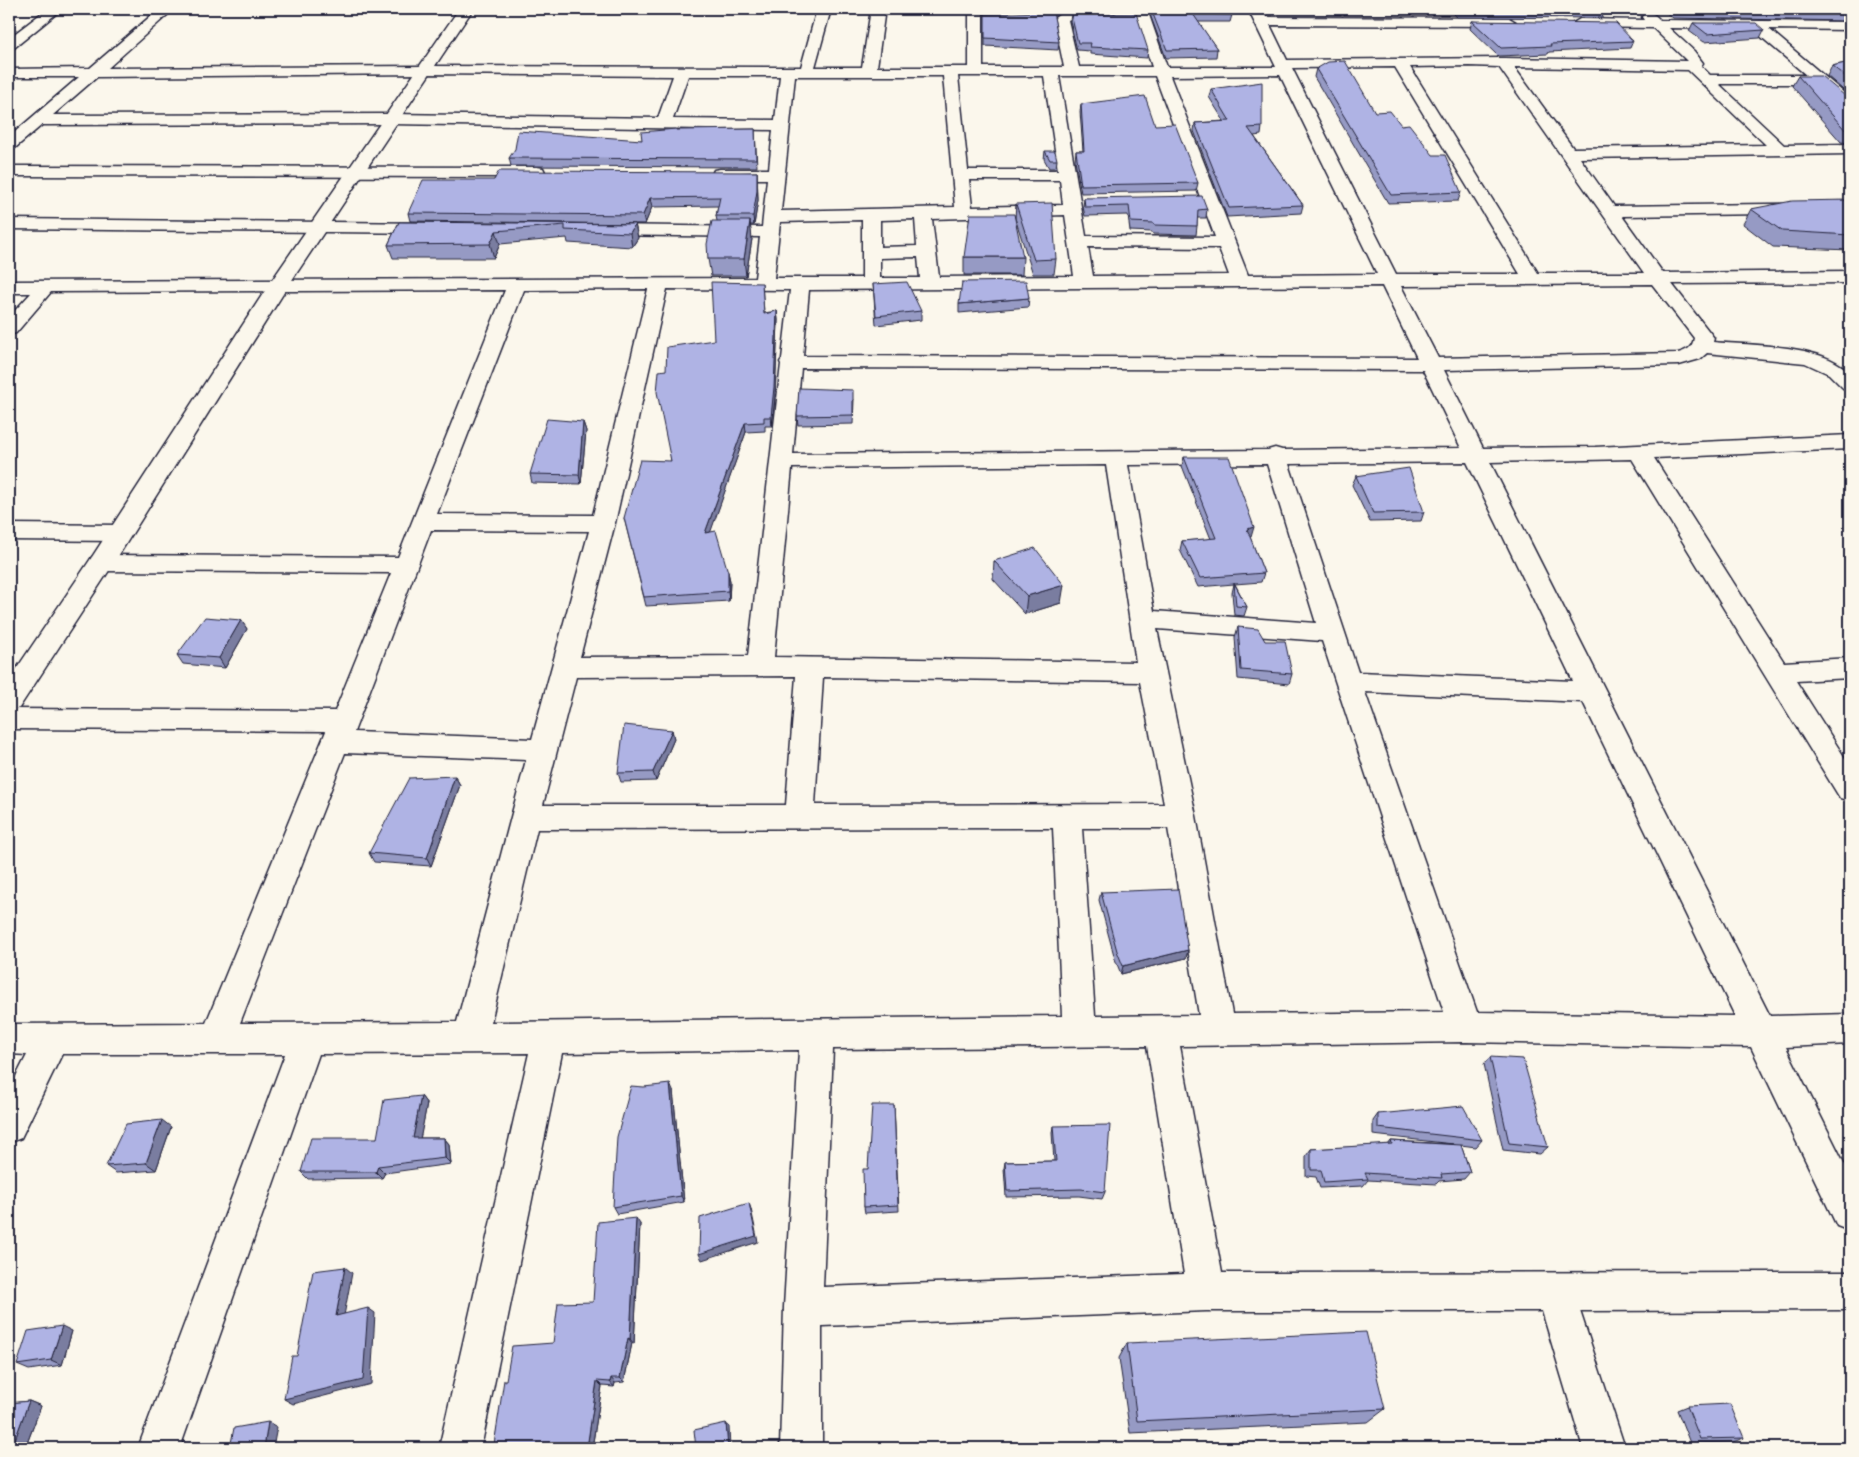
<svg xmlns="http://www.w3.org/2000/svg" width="1859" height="1457" font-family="Itim,sans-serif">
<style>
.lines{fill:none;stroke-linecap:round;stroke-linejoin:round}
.street-casing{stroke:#22223b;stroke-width:3}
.secondary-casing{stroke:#22223b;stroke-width:3}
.street{fill:#fbf7ec;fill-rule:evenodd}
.secondary{fill:#fbf7ec;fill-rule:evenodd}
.wall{fill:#969ac4;stroke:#22223b}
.shaded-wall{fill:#7a7da0;stroke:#22223b}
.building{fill:#afb3e4;stroke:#22223b}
</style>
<rect width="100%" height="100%" fill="#fbf7ec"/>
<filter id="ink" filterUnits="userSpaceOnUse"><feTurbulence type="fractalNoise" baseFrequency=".02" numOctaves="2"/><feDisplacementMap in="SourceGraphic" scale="10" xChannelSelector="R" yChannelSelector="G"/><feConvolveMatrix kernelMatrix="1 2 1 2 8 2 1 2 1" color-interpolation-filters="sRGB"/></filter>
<g filter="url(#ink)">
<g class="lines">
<defs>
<path id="street" d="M 47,9 L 62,9 L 14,48 L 9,49 L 9,38 Z
M 159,9 L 174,9 L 108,68 L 424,66 L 801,67 L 817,9 L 831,9 L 815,67 L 862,67 L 871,9 L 885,9 L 877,67 L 969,67 L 969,9 L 983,9 L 983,67 L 1064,67 L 1054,19 C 1063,7 1107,4 1116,15 C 1108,24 1082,13 1068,20 L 1079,67 L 1152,67 L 1133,9 L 1147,9 L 1167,67 L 1276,67 L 1248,9 L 1262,9 L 1266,17 L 1509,18 L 1516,22 L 1509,26 L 1270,25 L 1287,60 L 1503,58 L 1687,61 L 1653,28 L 1580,27 L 1573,23 L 1580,19 L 1644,20 L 1642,17 L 1644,14 C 1652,12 1655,15 1660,20 L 1850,22 L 1850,30 L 1769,29 L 1850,98 L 1850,111 L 1845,109 L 1816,84 L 1719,84 L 1784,145 L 1850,144 L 1850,154 L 1580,158 L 1614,206 L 1850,203 L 1850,213 L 1622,216 L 1663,273 L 1850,271 L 1850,283 L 1672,284 L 1711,334 L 1714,338 L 1713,342 C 1754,346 1821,343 1850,373 L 1850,390 L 1843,388 L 1829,374 L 1805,363 L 1707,353 L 1700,359 L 1679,365 L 1444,370 L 1483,448 L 1595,447 L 1850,435 L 1850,449 L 1654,458 L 1784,662 L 1850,658 L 1850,678 L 1796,681 L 1850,766 L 1850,801 L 1840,798 L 1632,459 L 1490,462 L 1770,1016 L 1850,1014 L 1850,1044 L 1786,1047 L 1850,1175 L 1850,1231 L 1837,1226 L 1751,1047 L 1466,1042 L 1180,1046 L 1222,1273 L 1850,1272 L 1850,1310 L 1580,1311 L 1625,1448 L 1583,1448 L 1542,1311 L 1206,1311 L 822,1326 L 822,1448 L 780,1448 L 784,1307 L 799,1050 L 562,1053 L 481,1448 L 439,1448 L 529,1053 L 319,1054 L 180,1448 L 138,1448 L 285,1054 L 62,1054 L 21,1138 L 9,1143 L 9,1090 L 27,1055 L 9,1054 L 9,1024 L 206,1023 L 326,731 L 9,729 L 9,709 L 335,711 L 391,573 L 101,571 L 92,569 L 89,563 L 92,557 L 101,555 L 398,557 L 505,290 L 51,292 L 16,333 L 9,335 L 9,317 L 31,293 L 9,293 L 9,281 L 755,278 L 760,237 L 598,235 L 592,234 L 589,230 L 592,226 L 598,225 L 762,227 L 767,179 L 720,179 L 714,178 L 712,174 L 714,170 L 720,169 L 769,169 L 773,130 L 391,124 L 42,125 L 15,148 L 9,150 L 9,137 L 79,77 L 9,77 L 9,69 L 90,68 ZM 1669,28 L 1752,29 L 1806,75 L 1710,75 L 1701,66 L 1703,63 L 1694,51 ZM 1470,66 L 1499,67 L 1644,273 L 1538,273 L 1410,67 ZM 1395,67 L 1520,274 L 1396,274 L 1292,68 ZM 1514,67 L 1688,70 L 1766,145 L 1573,148 ZM 424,74 L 673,76 L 658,118 L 391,114 L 53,115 L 97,77 ZM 1280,75 L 1377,274 L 1248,275 L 1170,76 ZM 688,76 L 780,76 L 775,120 L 673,119 ZM 795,76 L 943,76 L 955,207 L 781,211 ZM 958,76 L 1044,76 L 1058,170 L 968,170 ZM 1059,76 L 1155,76 L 1215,237 L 1086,236 ZM 969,180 L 1060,180 L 1063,205 L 972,207 ZM 1065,215 L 1074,276 L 939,277 L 932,219 ZM 915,219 L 917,246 L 880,247 L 880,220 ZM 862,220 L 862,278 L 774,278 L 780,222 ZM 1088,247 L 1219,248 L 1229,275 L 1093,276 ZM 918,257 L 920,278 L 880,278 L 880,258 ZM 1652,284 L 1694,338 C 1692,348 1688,350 1678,353 L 1438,358 L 1401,286 ZM 1382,286 L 1417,358 L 803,356 L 809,290 ZM 648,289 L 593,515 L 437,514 L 524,290 ZM 667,289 L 790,290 L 782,359 L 780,362 L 781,364 L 748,656 L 580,657 L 615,523 ZM 801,368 L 1423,370 L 1461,448 L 1282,450 L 1275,448 L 1268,450 L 793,454 ZM 1467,462 L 1573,681 L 1358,672 L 1289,464 ZM 1267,464 L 1316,623 L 1154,611 L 1128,465 ZM 1106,465 L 1136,662 L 774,657 L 792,468 ZM 431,530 L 589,531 L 532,739 L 354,732 ZM 1157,629 L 1322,641 L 1444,1012 L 1232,1014 L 1196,816 ZM 796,676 L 786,805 L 543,805 L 576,677 ZM 823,677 L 1140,682 L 1164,804 L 815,805 ZM 1365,692 L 1583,702 L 1735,1016 L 1477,1012 ZM 345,753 L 526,760 L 457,1022 L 240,1023 ZM 1053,828 L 1062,1016 L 491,1022 L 537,829 ZM 1082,828 L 1168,828 L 1199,1015 L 1095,1016 ZM 1147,1046 L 1184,1274 L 823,1287 L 833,1049 Z
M 9,166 L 537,167 L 543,168 L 545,172 L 543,176 L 537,177 L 9,176 Z
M 9,219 L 435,223 L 441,224 L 444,228 L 441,232 L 435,233 L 9,229 Z
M 9,524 L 120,525 L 128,527 L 132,533 L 128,539 L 120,541 L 9,540 Z"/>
<path id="secondary" d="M 459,9 L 473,9 L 288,286 L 110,569 L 19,708 L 9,711 L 9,680 L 92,557 L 268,286 Z"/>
</defs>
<use href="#street" class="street-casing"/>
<use href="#secondary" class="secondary-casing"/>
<use href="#street" class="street"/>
<use href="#secondary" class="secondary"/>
</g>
<path class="wall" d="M 1148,9 L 1226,9 L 1232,15 L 1230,22 L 1198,22 L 1217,49 L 1216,57 L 1166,58 Z
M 1449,9 L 1603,9 L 1605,10 L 1602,18 L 1457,17 Z
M 1661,9 L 1850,9 L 1850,21 L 1673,18 Z
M 1059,13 L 1054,18 L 1059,42 L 1058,50 L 985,46 L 985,14 Z
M 1071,14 L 1148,50 L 1147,58 L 1090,54 L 1090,51 L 1077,50 L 1070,21 Z
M 1472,21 L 1633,41 L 1630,48 L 1549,52 L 1548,54 L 1498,56 L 1470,29 Z
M 1693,23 L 1764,30 L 1760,38 L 1704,42 L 1689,31 Z
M 1850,62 L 1850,96 L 1827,76 L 1832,66 Z
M 1316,69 L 1375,112 L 1461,192 L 1458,201 L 1388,203 L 1314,77 Z
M 1798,76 L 1850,100 L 1850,143 L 1841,142 L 1792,86 Z
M 1211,89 L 1262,127 L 1261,135 L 1254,136 L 1303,205 L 1301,213 L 1227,217 L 1194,131 L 1195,123 L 1224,121 L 1209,97 Z
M 1081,104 L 1155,125 L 1198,183 L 1196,191 L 1081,193 L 1075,160 L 1076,151 L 1083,151 L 1080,112 Z
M 755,129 L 757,167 L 511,166 L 509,158 L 642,140 L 676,130 Z
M 1045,151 L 1057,160 L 1056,168 L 1049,168 L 1044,159 Z
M 757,172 L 758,200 L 754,225 L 750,225 L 752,239 L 746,276 L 711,276 L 708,259 L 717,221 L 716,216 L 718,206 L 652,207 L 645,224 L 410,221 L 408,213 L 494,180 Z
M 1084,198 L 1207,209 L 1206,218 L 1197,218 L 1197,226 L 1196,235 L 1153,234 L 1152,232 L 1130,231 L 1128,215 L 1085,216 L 1083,207 Z
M 1850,200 L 1850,250 L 1773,247 L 1743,224 L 1751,209 Z
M 1016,204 L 1056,259 L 1054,274 L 1033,274 L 1015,218 Z
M 399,222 L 635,224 L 638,238 L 632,247 L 568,243 L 567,238 L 500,244 L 494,258 L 393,258 L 388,245 Z
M 964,257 L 1023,257 L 1022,275 L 964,275 Z
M 762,283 L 764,313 L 777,311 L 778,320 L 775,397 L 772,426 L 765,426 L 765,431 L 746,432 L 710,532 L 728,572 L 730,581 L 729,601 L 646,606 L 624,518 L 671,461 L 666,370 L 714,340 Z
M 873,284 L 921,311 L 921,320 L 876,325 Z
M 1029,298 L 1028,307 L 959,313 L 959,304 Z
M 854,400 L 853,424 L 798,425 L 797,416 Z
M 583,422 L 586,431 L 581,484 L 532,483 L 530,474 Z
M 1184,457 L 1251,537 L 1250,537 L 1264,573 L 1261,582 L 1235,584 L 1247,607 L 1244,616 L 1234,615 L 1232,593 L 1234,584 L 1198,587 L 1180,550 L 1182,541 L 1211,539 L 1182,466 Z
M 1356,476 L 1424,512 L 1421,521 L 1370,522 L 1352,485 Z
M 994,561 L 1061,603 L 1025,614 L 993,579 Z
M 241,620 L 247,629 L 225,668 L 183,664 L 177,655 Z
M 1238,627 L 1265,641 L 1292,674 L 1289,684 L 1238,679 L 1235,637 Z
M 672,730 L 674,739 L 656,781 L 621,782 L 618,773 Z
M 455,776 L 460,785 L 431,866 L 374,862 L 369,853 Z
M 1101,892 L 1188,950 L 1186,958 L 1121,974 L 1115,959 L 1099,900 Z
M 1490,1057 L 1548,1147 L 1540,1154 L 1503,1150 L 1484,1064 Z
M 673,1091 L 684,1202 L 617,1214 L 613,1207 Z
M 421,1096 L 427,1104 L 420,1138 L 444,1138 L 449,1144 L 451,1164 L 385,1173 L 382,1178 L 308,1179 L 301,1172 L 377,1138 Z
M 894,1105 L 899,1211 L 865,1213 L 864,1207 L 868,1169 Z
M 1378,1114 L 1482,1140 L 1476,1147 L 1461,1145 L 1470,1172 L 1464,1179 L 1439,1181 L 1436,1184 L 1368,1180 L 1363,1186 L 1320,1188 L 1316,1177 L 1306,1176 L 1306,1156 L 1311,1149 L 1388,1145 L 1391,1141 L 1453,1144 L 1373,1135 L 1373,1121 Z
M 1053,1126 L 1105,1192 L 1102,1199 L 1079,1196 L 1006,1197 L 1004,1168 L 1005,1162 L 1054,1161 L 1052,1133 Z
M 171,1127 L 156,1170 L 116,1173 L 106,1166 Z
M 640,1224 L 634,1344 L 632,1343 L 624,1382 L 615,1383 L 614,1387 L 602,1386 L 592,1448 L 609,1448 L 499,1448 L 494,1445 L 506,1380 L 553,1343 L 593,1302 Z
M 72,1331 L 62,1365 L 29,1370 L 17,1365 Z
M 1127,1343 L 1385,1409 L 1368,1422 L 1130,1433 L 1119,1358 Z
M 29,1401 L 41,1406 L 26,1446 L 9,1447 L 9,1403 Z
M 1687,1406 L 1744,1438 L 1733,1442 L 1690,1443 L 1677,1410 Z"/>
<path class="shaded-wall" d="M 1056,9 L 1075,9 L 1059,13 L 1052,19 L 1053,12 Z
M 757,172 L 758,200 L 754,225 L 753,216 Z
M 650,198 L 652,207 L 645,224 L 643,215 Z
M 750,221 L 752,239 L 746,276 L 744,259 Z
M 635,224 L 638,238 L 632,247 L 630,233 Z
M 496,231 L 500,244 L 494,258 L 490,244 Z
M 777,311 L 778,320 L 775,397 L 772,426 L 771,417 Z
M 583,422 L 586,431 L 581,484 L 579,475 Z
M 745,423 L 746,432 L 707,542 L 705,533 Z
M 1254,527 L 1251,537 L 1244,538 L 1247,529 Z
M 728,572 L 730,581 L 729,601 L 728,591 Z
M 1064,585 L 1061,603 L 1025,614 L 1027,596 Z
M 241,620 L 247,629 L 225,668 L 219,658 Z
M 672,730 L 674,739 L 656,781 L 653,772 Z
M 455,776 L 460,785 L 431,866 L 427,858 Z
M 1188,950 L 1186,958 L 1121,974 L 1123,966 Z
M 670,1084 L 673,1091 L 684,1202 L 681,1196 Z
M 421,1096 L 427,1104 L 419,1145 L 413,1138 Z
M 162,1120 L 171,1127 L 156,1170 L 146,1163 Z
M 444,1138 L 449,1144 L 451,1164 L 445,1158 Z
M 378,1166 L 385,1173 L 382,1178 L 376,1172 Z
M 749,1203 L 751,1209 L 758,1242 L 702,1260 L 699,1254 Z
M 636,1218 L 640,1224 L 634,1344 L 630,1339 Z
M 345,1267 L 352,1273 L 343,1321 L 336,1316 Z
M 368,1308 L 375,1313 L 371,1384 L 293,1404 L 284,1399 Z
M 62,1326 L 72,1331 L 62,1365 L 51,1360 Z
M 628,1338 L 632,1343 L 624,1382 L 620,1378 Z
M 611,1378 L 615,1383 L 614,1387 L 610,1382 Z
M 597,1381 L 602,1386 L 592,1448 L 587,1448 Z
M 29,1401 L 41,1406 L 26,1446 L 14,1442 Z
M 268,1422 L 277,1427 L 273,1448 L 264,1448 Z
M 726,1423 L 729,1427 L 730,1448 L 728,1448 Z"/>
<path class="building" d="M 1044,9 L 1056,9 L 1053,12 L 1059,42 L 985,38 L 985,14 L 1042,12 Z
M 1151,9 L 1226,9 L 1232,15 L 1193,14 L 1217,49 L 1167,50 Z
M 1459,9 L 1603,9 L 1605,10 Z
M 1674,9 L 1850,9 L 1850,14 L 1676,11 Z
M 1136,13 L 1148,50 L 1090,47 L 1091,43 L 1078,43 L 1071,14 Z
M 1472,21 L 1616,23 L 1633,41 L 1550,44 L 1551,46 L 1501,48 Z
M 1693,23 L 1756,23 L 1764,30 L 1707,34 Z
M 1345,61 L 1375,112 L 1390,111 L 1401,125 L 1409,124 L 1433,155 L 1445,155 L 1461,192 L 1391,195 L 1316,69 L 1328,62 Z
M 1850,62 L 1850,80 L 1832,66 Z
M 1798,76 L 1821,76 L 1850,100 L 1850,132 L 1847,132 Z
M 1262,82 L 1262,127 L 1248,128 L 1303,205 L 1229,208 L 1195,123 L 1230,121 L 1211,89 Z
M 1145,96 L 1155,125 L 1175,124 L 1198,183 L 1081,185 L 1076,151 L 1084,151 L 1081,104 Z
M 676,129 L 676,130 L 755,129 L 756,159 L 509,158 L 515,149 L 518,131 L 642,140 L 641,132 Z
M 1045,151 L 1055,151 L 1057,160 L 1050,160 Z
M 499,171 L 757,172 L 757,191 L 753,216 L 716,216 L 720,197 L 650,198 L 643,215 L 408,213 L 423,180 L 494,180 Z
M 1202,196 L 1207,209 L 1198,210 L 1197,226 L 1154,225 L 1153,223 L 1131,222 L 1129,206 L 1085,207 L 1084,198 Z
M 1850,200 L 1850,235 L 1782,231 L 1751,209 L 1792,201 Z
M 1052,203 L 1056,259 L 1034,260 L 1016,204 Z
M 970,214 L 1014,214 L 1023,257 L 964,257 Z
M 712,221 L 750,221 L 744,259 L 708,259 L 707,244 Z
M 399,222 L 635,224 L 630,233 L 565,230 L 565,225 L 496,231 L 490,244 L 388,245 Z
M 1026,281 L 1029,298 L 959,304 L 962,282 Z
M 711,282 L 762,283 L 764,314 L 777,311 L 774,387 L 771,417 L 764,417 L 764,422 L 745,423 L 705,533 L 716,531 L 728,572 L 728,591 L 644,597 L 624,518 L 640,460 L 671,461 L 657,392 L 659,371 L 666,370 L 667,347 L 714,340 Z
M 907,282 L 921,311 L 876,316 L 873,284 Z
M 799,388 L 853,390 L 853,415 L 797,416 Z
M 547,419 L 583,422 L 579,475 L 530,474 Z
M 1184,457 L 1229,457 L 1254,527 L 1247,529 L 1264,573 L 1200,578 L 1182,541 L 1216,538 Z
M 1409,468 L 1424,512 L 1373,513 L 1356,476 Z
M 1035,548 L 1064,585 L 1027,596 L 994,561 Z
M 1234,583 L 1247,607 L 1236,606 Z
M 205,617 L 241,620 L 219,658 L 177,655 Z
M 1238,627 L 1258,629 L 1265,641 L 1285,641 L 1292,674 L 1241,670 Z
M 624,725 L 672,730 L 653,772 L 618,773 Z
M 455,776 L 427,858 L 369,853 L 409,778 Z
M 1178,889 L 1188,950 L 1123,966 L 1117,951 L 1101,892 Z
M 1490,1057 L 1523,1059 L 1548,1147 L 1509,1143 Z
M 670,1084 L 681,1196 L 613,1207 L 617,1137 L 631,1086 L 644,1087 Z
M 421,1096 L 413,1138 L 444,1138 L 445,1158 L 378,1166 L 376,1172 L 301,1172 L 311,1138 L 377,1138 L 384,1100 Z
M 872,1105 L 894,1105 L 898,1205 L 864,1207 L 863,1169 L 868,1169 Z
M 1463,1106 L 1482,1140 L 1378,1128 L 1378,1114 Z
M 162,1120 L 146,1163 L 106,1166 L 126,1124 Z
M 1110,1125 L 1105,1192 L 1081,1189 L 1007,1191 L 1005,1162 L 1056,1161 L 1053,1126 Z
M 1391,1141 L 1461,1145 L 1470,1172 L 1441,1174 L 1442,1178 L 1365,1173 L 1368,1179 L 1324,1182 L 1321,1170 L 1311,1170 L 1311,1149 L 1392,1144 Z
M 749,1203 L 756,1236 L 699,1254 L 700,1218 Z
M 636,1218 L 630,1339 L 628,1338 L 620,1378 L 611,1378 L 610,1382 L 597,1381 L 587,1448 L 500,1448 L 500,1444 L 494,1445 L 504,1380 L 506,1380 L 512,1346 L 553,1343 L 558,1303 L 593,1302 L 598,1222 Z
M 345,1267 L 336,1316 L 368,1308 L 363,1380 L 284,1399 L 292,1356 L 297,1356 L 313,1271 Z
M 62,1326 L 51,1360 L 17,1365 L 28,1331 Z
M 1366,1332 L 1385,1409 L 1137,1421 L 1127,1343 Z
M 29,1401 L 14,1442 L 9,1442 L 9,1403 Z
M 1730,1404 L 1744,1438 L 1700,1439 L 1687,1406 Z
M 268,1422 L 264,1448 L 230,1448 L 234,1428 Z
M 726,1423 L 728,1448 L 696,1448 L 694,1430 Z
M 608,1447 L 607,1448 L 589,1448 Z"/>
</g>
<rect width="1859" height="1457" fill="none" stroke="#fbf7ec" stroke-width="30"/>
<rect x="15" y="15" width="1829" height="1427" fill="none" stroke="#22223b" stroke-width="2" filter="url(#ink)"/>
</svg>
